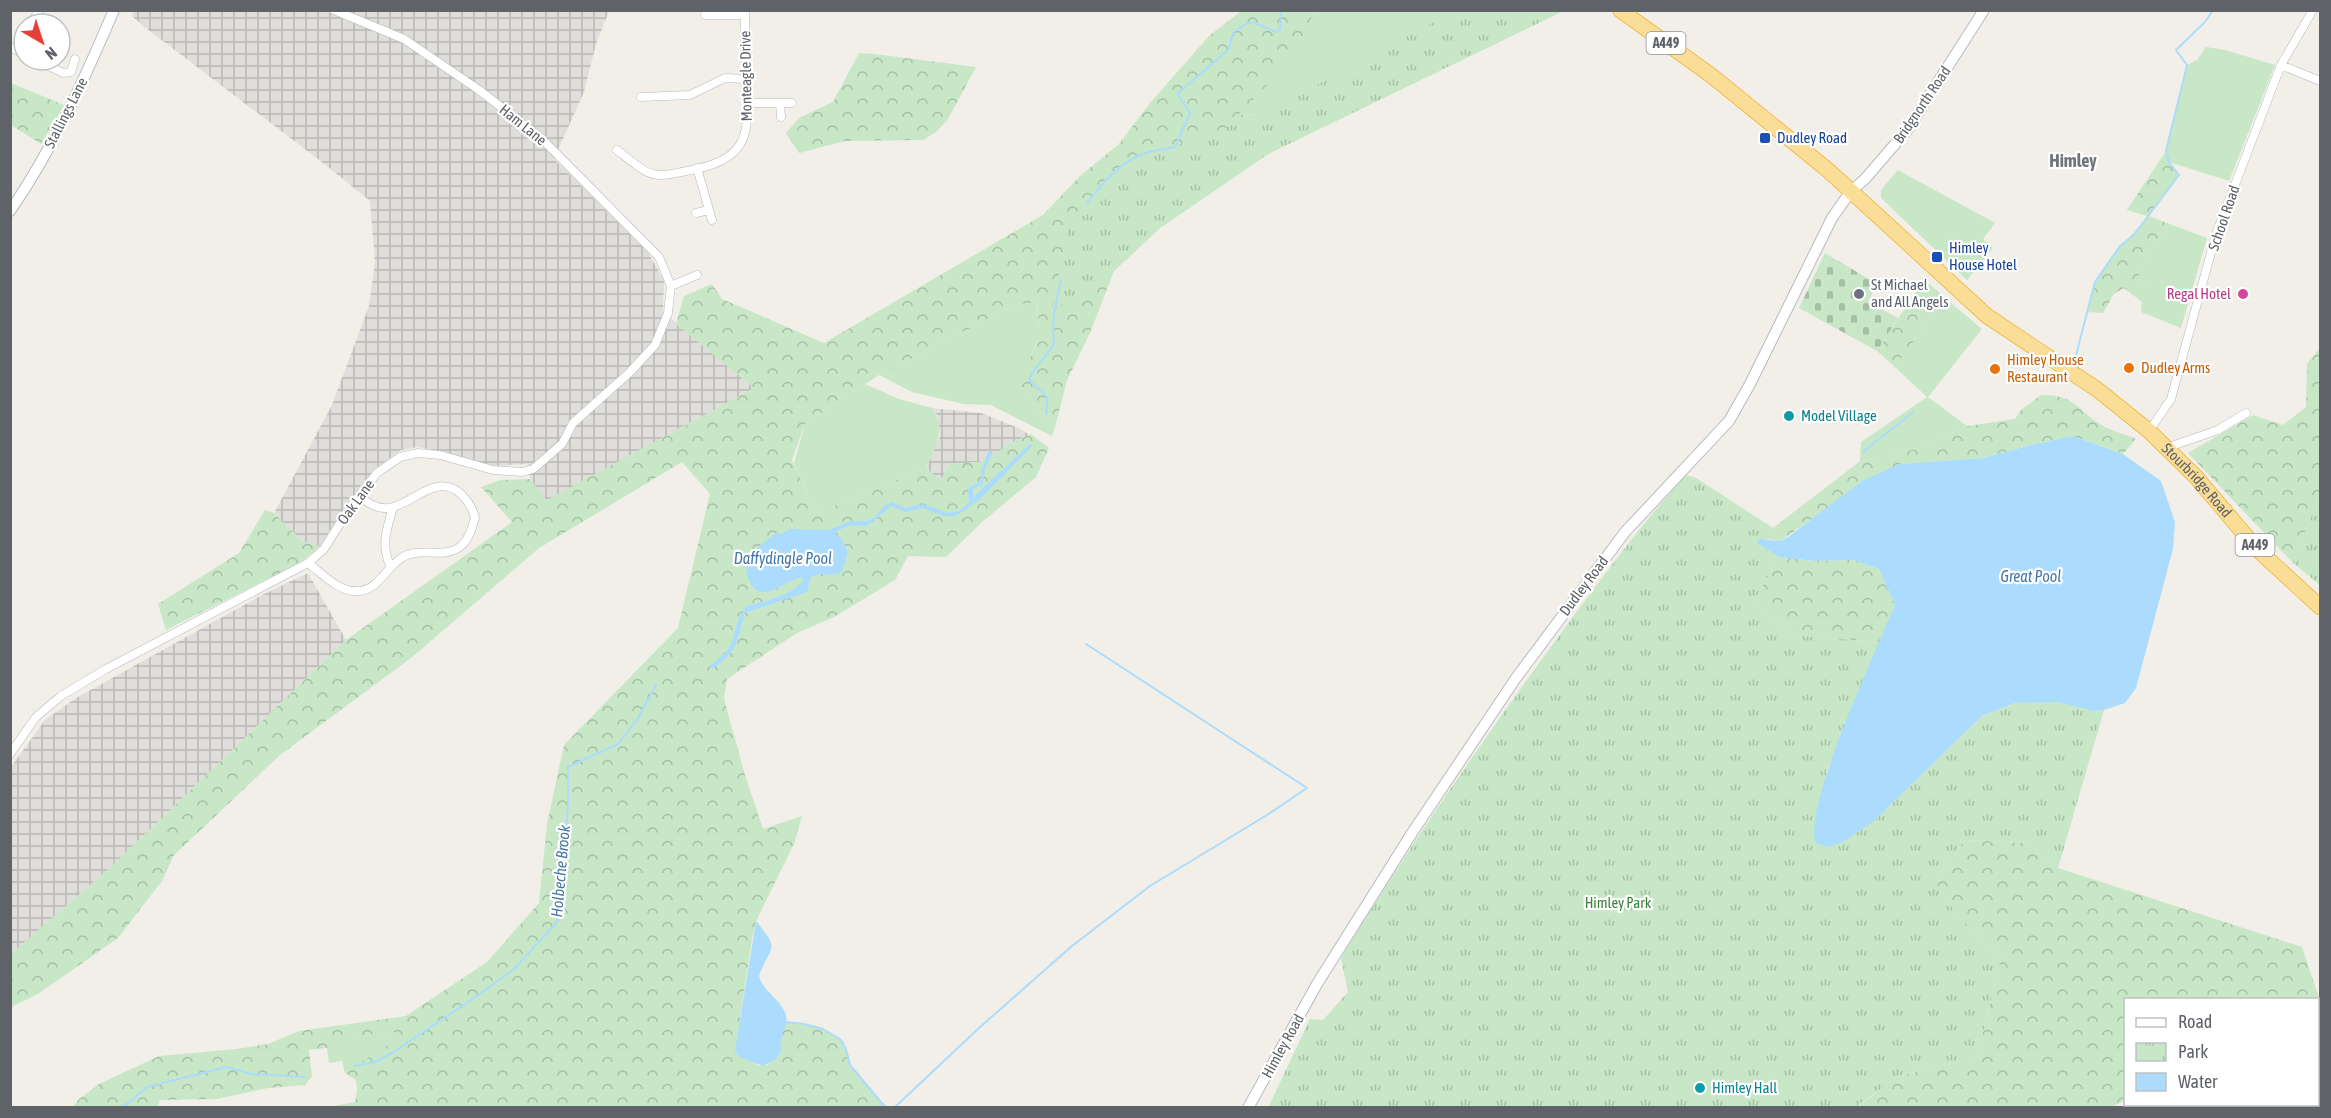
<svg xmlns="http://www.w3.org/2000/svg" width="2331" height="1118" font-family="'Asap Condensed',sans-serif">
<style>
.industrial{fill:url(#industrial-grid)}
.grass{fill:#c7e7c6}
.forest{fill:url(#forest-crowns)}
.cemetery{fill:url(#cemetery-stones)}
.park{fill:url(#park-tufts)}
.water{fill:#acdcfd}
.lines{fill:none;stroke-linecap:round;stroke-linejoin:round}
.stream{stroke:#acdcfd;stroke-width:2}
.street-casing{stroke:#b5b8bc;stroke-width:9}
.secondary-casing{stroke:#b6babf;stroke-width:12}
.highway-casing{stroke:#f2a007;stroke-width:16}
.street{stroke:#fff;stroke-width:8}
.secondary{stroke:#fff;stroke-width:10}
.highway{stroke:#fadd96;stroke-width:15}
.transit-dot{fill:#1a4fb4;stroke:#fff;stroke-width:2}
.worship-dot{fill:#6b7280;stroke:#fff;stroke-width:2}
.hotel-dot{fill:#d1479c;stroke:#fff;stroke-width:2}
.food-dot{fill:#e8710a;stroke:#fff;stroke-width:2}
.culture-dot{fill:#0f9aa8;stroke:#fff;stroke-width:2}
.labels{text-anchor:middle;stroke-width:4.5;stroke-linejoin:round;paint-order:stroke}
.shield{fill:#fff;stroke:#8f9295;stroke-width:1.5}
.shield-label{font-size:14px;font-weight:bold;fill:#5f6368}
.street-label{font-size:15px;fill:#5f6368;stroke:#fff}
.transit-label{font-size:15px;fill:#164399;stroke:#fff;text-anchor:start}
.worship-label{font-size:15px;fill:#5b616d;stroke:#fff;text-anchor:start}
.hotel-label{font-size:15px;fill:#b23c85;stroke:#fff;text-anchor:end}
.food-label{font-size:15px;fill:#c56008;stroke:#fff;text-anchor:start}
.culture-label{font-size:15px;fill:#0d838f;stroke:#fff;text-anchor:start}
.park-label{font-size:15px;fill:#388639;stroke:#fff}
.water-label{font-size:16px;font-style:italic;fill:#4478a7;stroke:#fff}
.quarter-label{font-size:18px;font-weight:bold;fill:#70757a;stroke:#fff}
</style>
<defs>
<pattern id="industrial-grid" width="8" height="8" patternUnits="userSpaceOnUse" patternTransform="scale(1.5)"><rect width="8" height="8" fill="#e0deda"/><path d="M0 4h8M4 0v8" fill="none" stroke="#b9b8b5"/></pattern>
<pattern id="forest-crowns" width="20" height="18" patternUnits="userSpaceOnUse" patternTransform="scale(1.5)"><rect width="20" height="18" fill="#c7e7c6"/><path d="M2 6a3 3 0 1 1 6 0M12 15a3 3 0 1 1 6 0" fill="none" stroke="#a5bfa5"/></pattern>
<pattern id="cemetery-stones" width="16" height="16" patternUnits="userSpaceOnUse" patternTransform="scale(1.5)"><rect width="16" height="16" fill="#c7e7c6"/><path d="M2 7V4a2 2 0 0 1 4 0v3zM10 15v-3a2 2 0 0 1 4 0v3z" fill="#a5bfa5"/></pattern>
<pattern id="park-tufts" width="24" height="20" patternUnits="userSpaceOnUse" patternTransform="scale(1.5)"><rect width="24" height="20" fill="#c7e7c6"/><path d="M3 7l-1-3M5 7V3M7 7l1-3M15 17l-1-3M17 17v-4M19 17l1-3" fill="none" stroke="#a5bfa5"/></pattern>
</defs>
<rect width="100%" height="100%" fill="#f1efe8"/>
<path class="industrial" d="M 134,10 L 609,11 L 596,44 L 584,92 L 554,159 L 648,252 L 664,281 L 663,312 L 754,388 L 546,501 L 530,479 L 527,464 L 493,466 L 447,453 L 418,447 L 401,450 L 377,467 L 344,508 L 320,546 L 303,542 L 274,513 L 332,405 L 369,306 L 375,262 L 370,201 L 327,166 L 142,25 L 132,16 Z
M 932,408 L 981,413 L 1021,429 L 1029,435 L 1008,444 L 1001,450 L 979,462 L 949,464 L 941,480 L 926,469 L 940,436 L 937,415 Z
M 308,573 L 346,640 L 111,867 L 11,954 L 11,767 L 45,720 L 76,698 L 264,594 Z"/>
<path class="grass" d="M 1315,11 L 1457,11 L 1262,114 L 1237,115 C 1271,80 1293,55 1315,11 Z
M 2206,47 L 2225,50 L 2275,65 L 2229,181 L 2169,162 L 2166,151 L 2187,65 L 2197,60 Z
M 1898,170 L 1995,223 L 1983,239 L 1993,248 L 1967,280 L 1881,198 L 1881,190 Z
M 2170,224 L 2207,238 L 2181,328 L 2141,312 L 2142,302 L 2148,292 L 2137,271 Z
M 1945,298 L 1982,329 L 1928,397 L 1967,426 L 1917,449 L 1860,462 L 1861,442 L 1927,397 L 1895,367 Z
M 1037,302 L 1039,335 L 1028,363 L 1025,395 L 1055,427 L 1052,436 L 991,405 L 964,404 L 912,392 L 879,375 L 1015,305 Z
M 865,384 L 899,399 L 932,408 C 947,430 935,448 926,468 L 817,513 L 794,463 L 805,424 Z
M 394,1032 L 399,1038 L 345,1073 L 342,1061 L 329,1063 L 327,1048 L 356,1036 Z"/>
<path class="forest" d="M 1241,11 L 1315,11 L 1302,37 L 1272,80 L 1238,115 L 1262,114 L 1457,11 L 1563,11 L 1268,154 L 1160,228 L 1114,271 L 1090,333 L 1067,380 L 1055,427 L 1025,395 L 1015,377 C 1038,354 1041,334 1037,302 L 1015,305 L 879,375 L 805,424 L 792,460 L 817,513 L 926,468 L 941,480 L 949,464 L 979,462 L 1001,450 L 1008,444 L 1031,434 L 1049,448 L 1036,477 L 981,523 L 946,557 L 908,556 L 895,580 L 834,617 L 797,633 L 727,679 L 724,699 L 745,775 L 763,829 L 802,816 L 794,844 L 756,921 L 752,940 L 740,1018 L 756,1065 L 763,1066 L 769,1064 L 779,1045 L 785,1022 C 808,1024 826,1028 844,1042 L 850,1065 L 884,1106 L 883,1107 L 327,1107 L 355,1102 L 357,1089 L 356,1080 L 345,1073 L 398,1038 L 394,1032 L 356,1036 L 333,1047 L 309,1050 L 312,1076 L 305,1085 L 268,1088 L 217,1099 L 160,1100 L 158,1107 L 73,1107 L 78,1100 L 99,1084 L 159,1056 L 236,1049 L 268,1044 L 299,1031 L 406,1016 L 487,962 L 539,903 L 547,824 L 564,745 L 678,628 L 710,494 L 682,462 L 539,548 L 411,658 L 280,755 L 174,855 L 162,881 L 118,938 L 38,994 L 11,1007 L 11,954 L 111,867 L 346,640 L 512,522 L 481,487 L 501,480 L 530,479 L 547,500 L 754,388 L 676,324 L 684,296 L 712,284 L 722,299 L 824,343 L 1043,215 L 1081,175 L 1118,145 L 1150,103 L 1209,36 Z
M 859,53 L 874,54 L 976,67 L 948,119 L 936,132 L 923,140 L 845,141 L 799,153 L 786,133 L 799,118 L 833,102 Z
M 11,83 L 64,105 L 41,144 L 11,125 Z
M 2166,151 L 2169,162 L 2179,175 L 2148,216 L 2170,224 L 2137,271 L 2148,292 L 2142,302 L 2124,288 L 2114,294 L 2103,313 L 2088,312 C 2090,303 2092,293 2095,284 C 2106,257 2131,239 2147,216 L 2127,210 Z
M 1924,279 L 1945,298 L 1895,367 L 1877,351 Z
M 2320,348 L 2320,495 L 2293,563 L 2188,453 L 2253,415 L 2283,425 L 2306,407 L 2307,364 Z
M 2041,395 C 2076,395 2075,408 2100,424 C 2110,431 2125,434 2136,439 L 2123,454 L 2073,436 L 2031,445 L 1983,458 L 1899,464 L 1822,512 L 1780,541 L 1773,528 L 1859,462 L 1917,449 L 1967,426 L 2015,419 L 2021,410 Z
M 265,510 L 274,513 L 303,542 L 320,546 L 301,562 L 166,630 L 158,604 L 239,553 Z
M 1779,557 L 1814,561 L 1853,560 L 1879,569 L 1895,605 L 1880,642 L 1791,635 L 1754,601 Z
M 1964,840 L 2027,843 L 2058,868 L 2302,947 L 2320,1001 L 2320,1016 L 2318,1018 L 2318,1000 L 2126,1000 L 2125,1100 L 2112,1107 L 1856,1108 L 1898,1076 L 1977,1058 L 2001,957 L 1959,917 L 1936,884 Z"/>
<path class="cemetery" d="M 1825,253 L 1877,284 L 1868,302 L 1898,318 L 1877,351 L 1799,308 Z"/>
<path class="park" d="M 1457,10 L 1563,11 L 1268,154 L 1160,228 L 1114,271 L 1071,301 L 1052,309 L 1069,224 L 1099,187 L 1131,160 L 1145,153 L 1176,146 L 1262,114 Z
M 1686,475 L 1696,478 L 1773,528 L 1780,541 L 1768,539 L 1757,543 L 1779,557 L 1754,601 L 1791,635 L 1880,642 L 1826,773 L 1874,821 L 1982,716 L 2015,703 L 2056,702 L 2094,711 L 2104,710 L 2058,868 L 2027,843 L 1964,840 L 1936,884 L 1959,917 L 2001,957 L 1977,1058 L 1898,1076 L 1856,1107 L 1268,1108 L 1310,1019 L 1323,1020 L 1348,992 L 1341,958 C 1405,853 1473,754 1545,655 C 1590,594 1635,531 1686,475 Z
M 2320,495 L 2320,585 L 2293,563 Z"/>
<path class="water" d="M 2073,436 L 2123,454 L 2161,481 L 2175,522 L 2173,549 L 2136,688 L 2125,703 L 2104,710 L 2094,711 L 2056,702 L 2015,703 L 1982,716 L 1874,821 L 1841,843 L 1828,847 L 1816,843 C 1801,811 1879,644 1895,605 L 1879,569 L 1853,560 L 1814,561 L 1779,557 L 1757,543 L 1759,539 L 1780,541 L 1788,537 L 1862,481 L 1899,464 L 1983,458 L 2031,445 Z
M 1030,444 L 1032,446 L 981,498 L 964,511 L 954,516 L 943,516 L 922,508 L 906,512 L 891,506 L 871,523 L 865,526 L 850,525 L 837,531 L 835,535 L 841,538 L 848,552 L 842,572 C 832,577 820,572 811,577 L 807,592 L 745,613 C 735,642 741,649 712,669 L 709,666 C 743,644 727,636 744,609 L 747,606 C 766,601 790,596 803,581 L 801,577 C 788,581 778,590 765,592 C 757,592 753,589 750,582 C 737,558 759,547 776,533 L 782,534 L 789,529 L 828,530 L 851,521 L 867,521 L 875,517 L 884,506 L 893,502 L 905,508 L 923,504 L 948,513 L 959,511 L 969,503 L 968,489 L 981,480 L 981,472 L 989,450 L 993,452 L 985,468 L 983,484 L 973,489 L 973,497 Z
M 756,921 C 782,953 770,944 759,976 C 764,993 781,999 786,1015 C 789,1023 778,1039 781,1052 L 775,1060 L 763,1066 L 739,1057 L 735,1051 Z"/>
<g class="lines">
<path class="stream" d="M 1087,203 C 1101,184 1123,160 1146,153 C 1155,150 1165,149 1175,147 L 1190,113 L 1177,94 L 1228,50 L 1233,33 L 1245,24 L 1253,22 L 1276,32 L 1280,29 L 1281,10
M 2074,363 L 2095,282 L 2120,246 L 2134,235 L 2179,175 L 2169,162 L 2166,151 L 2187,65 L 2176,50 L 2205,22 L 2213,10
M 1046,414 C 1050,389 1044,396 1029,380 C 1032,371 1048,354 1054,344 C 1051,322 1056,302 1061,281
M 1863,452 L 1913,412
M 785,1022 L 804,1024 L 823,1029 L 840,1039 L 846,1049 L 850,1065 L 886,1108
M 354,1066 L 375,1062 L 392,1053 L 471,1000 L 513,970 L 558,921 L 568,807 L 568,767 L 618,744 L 637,720 L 656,685
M 119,1108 L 127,1104 L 147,1087 L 226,1067 L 252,1074 L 305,1077
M 894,1108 L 979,1028 L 1072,946 L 1150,886 L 1267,815 L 1307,788 L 1086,644"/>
<defs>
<path id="street" d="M 705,15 L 745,15
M 31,24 L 39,10
M 10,47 L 24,54
M 19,51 L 24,39
M 36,60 L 63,73 L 71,72 L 75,59
M 2281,65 L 2320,81
M 641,97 L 690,95 L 725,78 L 746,79
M 749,103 L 792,103
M 780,103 L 781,117
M 617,150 C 654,179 650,179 696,169 C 752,157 749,129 746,79 C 745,56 745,33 745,10
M 697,168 L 712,220
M 696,213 L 709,210
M 671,286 L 697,275
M 2149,431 L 2171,399 L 2216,234 L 2281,65 L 2313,10
M 2166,448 L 2218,430 L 2246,413
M 308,563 C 324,575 339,593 360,591 C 379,589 387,566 403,557 C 421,546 444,560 461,546 C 469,539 472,528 475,518 C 473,508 468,501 461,494 C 438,473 415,501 393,507 C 380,511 369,504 359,496
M 391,567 C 380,546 387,529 393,507
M 10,754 L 36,717 L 61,696 L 106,669 L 308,563 L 324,549 L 349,509 L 377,473 L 400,457 L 418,453 L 440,455 L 493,470 L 522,472 L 533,469 L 562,444 L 573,423 L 629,373 L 655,345 L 668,313 L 671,286 L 659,257 L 541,138 L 479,90 L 404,39 L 334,10"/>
<path id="secondary" d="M 10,211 C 53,149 84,80 114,10
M 1248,1108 L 1317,984 L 1412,833 L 1516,678 L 1625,532 L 1729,421 L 1750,384 L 1832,218 L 1851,191 L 1865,179 L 1908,129 L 1984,10"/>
<g id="highway">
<path id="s1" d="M 1620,10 L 1712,76 L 1829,171 L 1987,316 L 2098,390 L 2149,431 L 2196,477 L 2257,549 L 2320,607"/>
</g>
</defs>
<use href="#street" class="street-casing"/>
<use href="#secondary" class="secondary-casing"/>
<use href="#highway" class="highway-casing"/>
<use href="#street" class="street"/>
<use href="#secondary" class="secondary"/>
<use href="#highway" class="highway"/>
</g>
<g class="transit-dot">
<rect x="1759" y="132" width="12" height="12" rx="3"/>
<rect x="1931" y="251" width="12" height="12" rx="3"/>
</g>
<circle class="worship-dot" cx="1859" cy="294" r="6"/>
<circle class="hotel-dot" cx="2243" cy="294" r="6"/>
<g class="food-dot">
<circle cx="2129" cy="368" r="6"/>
<circle cx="1995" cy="369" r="6"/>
</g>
<g class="culture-dot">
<circle cx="1789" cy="416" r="6"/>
<circle cx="1700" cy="1088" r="6"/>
</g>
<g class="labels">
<g class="shield">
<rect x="1646.5" y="32" width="39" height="22" rx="4.5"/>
<rect x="2235.5" y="534" width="39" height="22" rx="4.5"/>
</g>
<g class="shield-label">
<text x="1666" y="48">A449</text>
<text x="2255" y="550">A449</text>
</g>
<g class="street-label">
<text transform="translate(746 76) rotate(-91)" y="5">Monteagle Drive</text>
<text transform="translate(1922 105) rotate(-56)" y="5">Bridgnorth Road</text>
<text transform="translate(66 113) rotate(-63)" y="5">Stallings Lane</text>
<text transform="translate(523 125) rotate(39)" y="5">Ham Lane</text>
<text transform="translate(2224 218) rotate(-71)" y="5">School Road</text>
<text dy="5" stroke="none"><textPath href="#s1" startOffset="746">Stourbridge Road</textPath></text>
<text transform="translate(356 502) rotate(-54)" y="5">Oak Lane</text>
<text transform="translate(1584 586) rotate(-53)" y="5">Dudley Road</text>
<text transform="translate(1283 1046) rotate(-61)" y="5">Himley Road</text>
</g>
<g class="transit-label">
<text x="1777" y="143">Dudley Road</text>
<text x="1949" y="253">Himley<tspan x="1949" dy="17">House Hotel</tspan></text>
</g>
<g class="worship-label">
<text x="1871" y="290">St Michael<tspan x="1871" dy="17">and All Angels</tspan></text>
</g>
<g class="hotel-label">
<text x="2231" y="299">Regal Hotel</text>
</g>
<g class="food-label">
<text x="2007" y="365">Himley House<tspan x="2007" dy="17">Restaurant</tspan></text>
<text x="2141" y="373">Dudley Arms</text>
</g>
<g class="culture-label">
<text x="1801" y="421">Model Village</text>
<text x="1712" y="1093">Himley Hall</text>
</g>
<g class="park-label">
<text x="1618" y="908">Himley Park</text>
</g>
<g class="water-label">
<text x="783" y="564">Daffydingle Pool</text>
<text x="2031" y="582">Great Pool</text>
<text transform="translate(560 871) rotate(-85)" y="6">Holbeche Brook</text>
</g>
<g class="quarter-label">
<text x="2073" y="167">Himley</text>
</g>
</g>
<rect width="2331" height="1118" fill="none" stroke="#5f6368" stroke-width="24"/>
<rect x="2124" y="998" width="195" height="108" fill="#ffffff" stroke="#bfc1c3" stroke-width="1.5"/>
<rect x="2136" y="1018" width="30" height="9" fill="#ffffff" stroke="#bfc1c3" stroke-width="1.5"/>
<text x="2178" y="1028" font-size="18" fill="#5f6368">Road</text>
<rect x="2136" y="1043" width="30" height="18" fill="url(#park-tufts)" stroke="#bfc1c3" stroke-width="1.5"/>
<text x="2178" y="1058" font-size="18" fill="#5f6368">Park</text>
<rect x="2136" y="1073" width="30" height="18" fill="#acdcfd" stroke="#bfc1c3" stroke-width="1.5"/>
<text x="2178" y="1088" font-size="18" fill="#5f6368">Water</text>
<g transform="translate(42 42) rotate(141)"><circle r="28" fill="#ffffff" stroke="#bfc1c3" stroke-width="1.5"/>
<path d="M0-4.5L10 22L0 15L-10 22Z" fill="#e5413a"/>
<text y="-9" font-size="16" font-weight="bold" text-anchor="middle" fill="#5f6368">N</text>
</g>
</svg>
